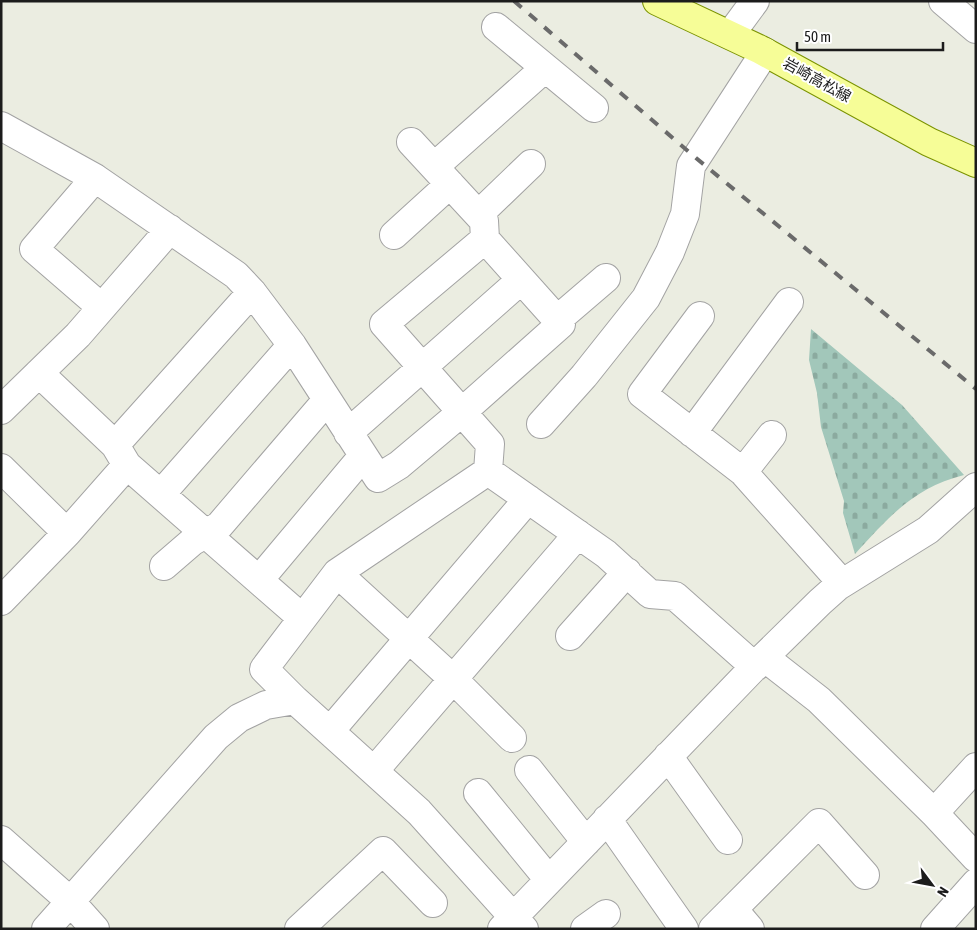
<svg xmlns="http://www.w3.org/2000/svg" width="977" height="930" font-family="'Asap Condensed','Noto Sans JP',sans-serif">
<style>
.cemetery{fill:url(#cemetery-stones)}
.lines{fill:none;stroke-linecap:round;stroke-linejoin:round}
.minor-casing{stroke:#a3a3a3;stroke-width:30}
.major-casing{stroke:#7b9300;stroke-width:30}
.minor{stroke:#fff;stroke-width:28}
.major{stroke:#f6fd97;stroke-width:28}
.rail{stroke:#6a6a6a;stroke-width:4;stroke-dasharray:10 10;stroke-linecap:butt}
.labels{text-anchor:middle;stroke-width:4;stroke-linejoin:round;paint-order:stroke}
.street-label{font-size:15px;fill:#1c1c1c;stroke:#fff}
</style>
<defs>
<pattern id="cemetery-stones" width="16" height="16" patternUnits="userSpaceOnUse" patternTransform="scale(1.25)"><rect width="16" height="16" fill="#a2c7ba"/><path d="M2 7V4a2 2 0 0 1 4 0v3zM10 15v-3a2 2 0 0 1 4 0v3z" fill="#8baa9f"/></pattern>
</defs>
<rect width="100%" height="100%" fill="#ebede1"/>
<path class="cemetery" d="M 811,329 L 902,405 L 964,475 C 913,488 889,517 855,554 L 843,513 L 844,501 L 821,427 L 817,393 L 809,360 Z"/>
<g class="lines">
<defs>
<path id="minor" d="M 943,1 L 976,29
M 496,27 L 594,108
M 730,35 L 755,1
M 1,126 L 95,178 L 236,275 L 252,292 L 292,345 L 378,478 L 399,465 L 462,412 L 561,324 L 485,239 L 484,221 L 411,142
M 434,167 L 545,68
M 95,178 L 34,249 L 101,307
M 479,214 L 531,164
M 394,235 L 450,184
M 485,239 L 384,324 L 490,444 L 488,471
M 700,316 L 642,394 L 743,472 L 842,583
M 557,320 L 606,278
M 39,373 L 115,445 L 127,465 L 302,618
M 1,410 L 78,335 L 170,229
M 541,424 L 584,376 L 646,298 L 670,252 L 685,214 L 691,166 L 765,52
M 348,433 L 521,280
M 692,433 L 789,302
M 115,445 L 252,292
M 1,468 L 67,533
M 488,471 L 337,573 L 264,669 L 295,700 L 419,812 L 524,929
M 488,471 L 606,554 L 650,594 L 675,596 L 755,667
M 743,472 L 772,435
M 161,494 L 292,345
M 164,566 L 193,541 L 219,526 L 327,400
M 337,573 L 453,679 L 512,738
M 259,580 L 363,456
M 1,601 L 67,533 L 127,465
M 570,636 L 627,572
M 764,657 L 819,700 L 934,813 L 976,858
M 330,731 L 528,499
M 668,756 L 728,840
M 529,770 L 586,842
M 374,771 L 578,534
M 478,793 L 549,880
M 934,813 L 976,767
M 607,819 L 684,929
M 1,840 L 70,901 L 95,929
M 733,909 L 750,929
M 46,929 L 216,737 L 239,718 L 266,705 L 295,700
M 299,929 L 383,851 L 433,903
M 502,929 L 764,657 L 820,602 L 838,586 L 928,530 L 976,487
M 585,929 L 606,914
M 713,929 L 819,823 L 865,875
M 935,929 L 976,883"/>
<path id="major" d="M 657,1 L 759,49 L 929,142 L 976,163"/>
</defs>
<use href="#minor" class="minor-casing"/>
<use href="#major" class="major-casing"/>
<use href="#minor" class="minor"/>
<use href="#major" class="major"/>
<path class="rail" d="M 514,1 L 696,158 L 976,389"/>
</g>
<g class="labels">
<g class="street-label">
<text transform="translate(817 80) rotate(29)" y="5">岩崎高松線</text>
</g>
</g>
<rect width="977" height="930" fill="none" stroke="#1c1c1c" stroke-width="5"/>
<g transform="translate(932 885) rotate(122)" stroke="#ffffff" stroke-width="4" paint-order="stroke">
<path d="M0-4L9 19L0 12L-9 19Z" fill="#1c1c1c"/>
<text y="-8" font-size="14" font-weight="bold" text-anchor="middle" fill="#1c1c1c">N</text>
</g>
<path d="M797 42v8h146v-8" fill="none" stroke="#1c1c1c" stroke-width="2.5"/>
<text x="804" y="42" font-size="15" fill="#1c1c1c" stroke="#ffffff" stroke-width="4" paint-order="stroke">50 m</text>
</svg>
